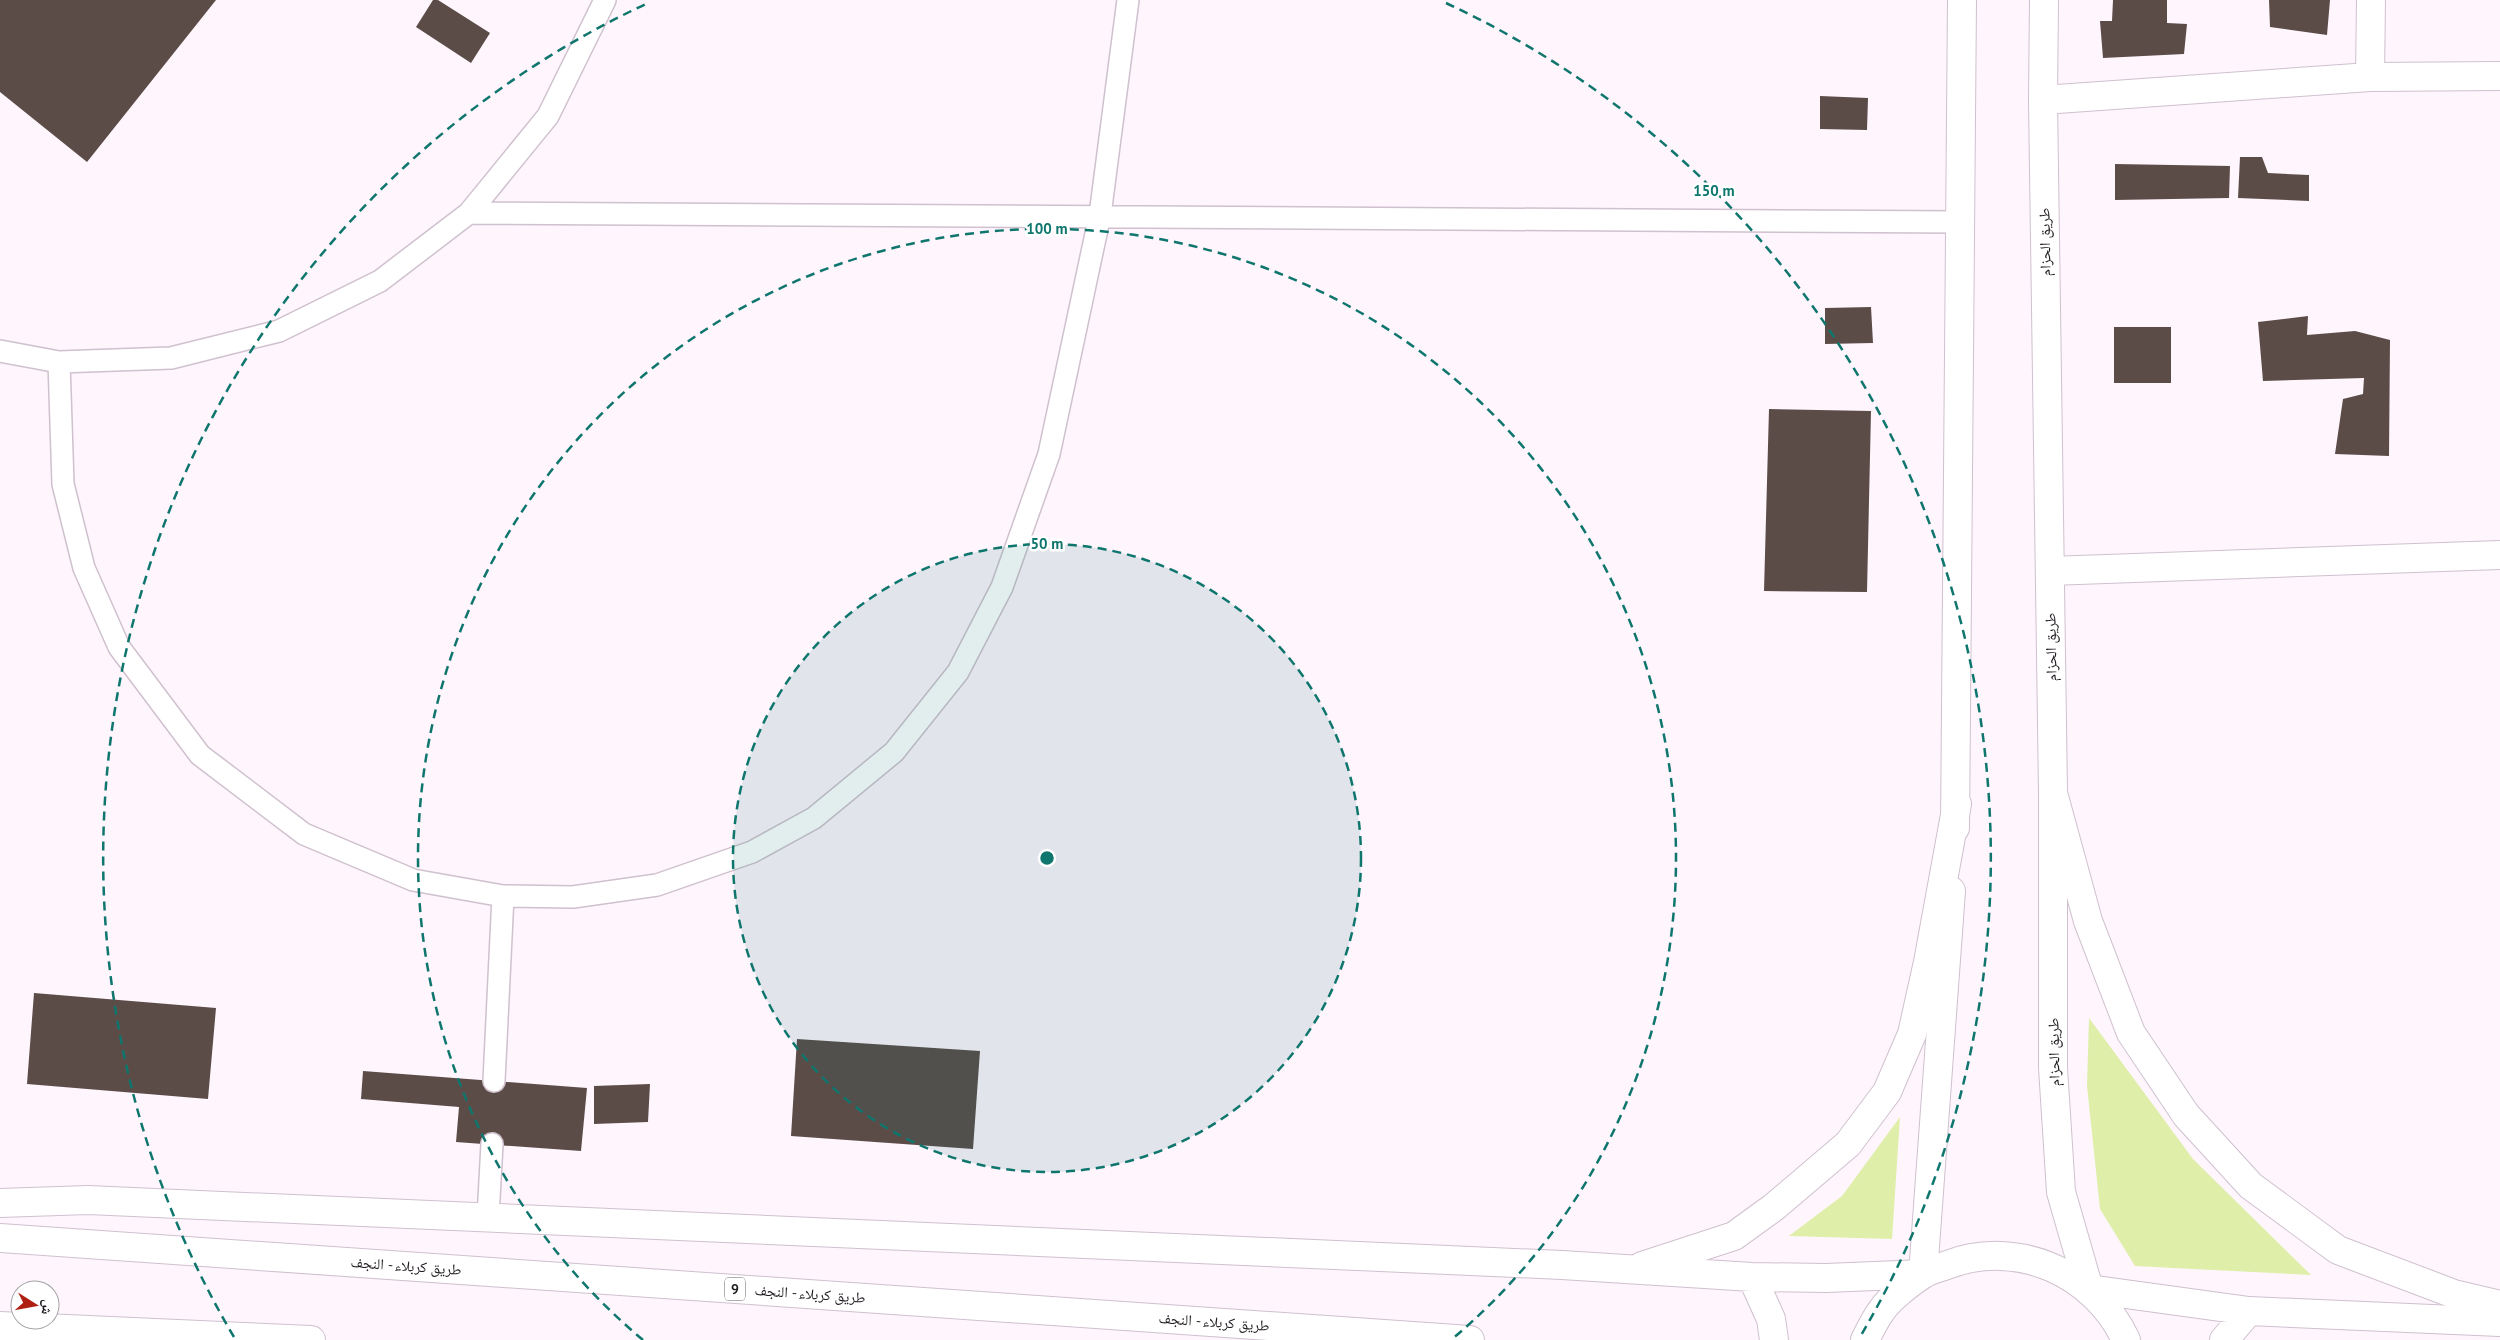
<svg xmlns="http://www.w3.org/2000/svg" width="2500" height="1340" font-family="'PT Sans','Noto Naskh Arabic',sans-serif">
<style>
.green{fill:#dfefa9}
.building{fill:#5c4c48}
.lines{fill:none;stroke-linecap:round;stroke-linejoin:round}
.service-casing{stroke:#cfc1ce;stroke-width:24}
.minor-casing{stroke:#cfc1ce;stroke-width:30}
.secondary-casing{stroke:#cfc1ce;stroke-width:30}
.primary-casing{stroke:#cfc1ce;stroke-width:30}
.trunk-casing{stroke:#cfc1ce;stroke-width:30}
.service{stroke:#fff;stroke-width:21}
.minor{stroke:#fff;stroke-width:28}
.secondary{stroke:#fff;stroke-width:28}
.primary{stroke:#fff;stroke-width:28}
.trunk{stroke:#fff;stroke-width:28}
.ring{fill:none;stroke:#0f766e;stroke-width:2.5;stroke-dasharray:9 6}
.labels{text-anchor:middle;stroke-width:5;stroke-linejoin:round;paint-order:stroke}
.shield{fill:#fff;stroke:#635f63;stroke-width:1}
.shield-label{font-size:14px;font-weight:bold;fill:#201b20}
.street-label{font-size:15px;fill:#201b20;stroke:#fff}
.centre{fill:#0f766e;stroke:#fff;stroke-width:2.5}
.ring-label{font-size:15px;text-anchor:middle;font-weight:bold;fill:#0f766e;stroke:#fff;stroke-width:5;stroke-linejoin:round;paint-order:stroke}
</style>
<rect width="100%" height="100%" fill="#fef5fd"/>
<path class="green" d="M 2089,1018 L 2193,1159 L 2311,1275 L 2135,1266 L 2100,1209 L 2087,1086 Z
M 1900,1117 L 1892,1239 L 1789,1236 L 1842,1196 Z"/>
<path class="building" d="M 0,0 L 216,0 L 87,162 L 0,92 Z
M 433,0 L 438,0 L 490,33 L 471,63 L 416,27 Z
M 2113,0 L 2167,0 L 2167,23 L 2187,24 L 2184,54 L 2103,58 L 2100,21 L 2112,21 Z
M 2269,0 L 2330,0 L 2327,35 L 2270,27 Z
M 1820,96 L 1868,98 L 1867,130 L 1820,129 Z
M 2240,157 L 2262,157 L 2268,173 L 2309,175 L 2309,201 L 2238,198 Z
M 2115,164 L 2230,166 L 2229,198 L 2115,200 Z
M 1871,307 L 1873,343 L 1825,344 L 1825,308 Z
M 2308,316 L 2307,335 L 2355,331 L 2390,340 L 2389,456 L 2335,454 L 2343,399 L 2363,394 L 2364,378 L 2263,381 L 2258,322 Z
M 2114,327 L 2171,327 L 2171,383 L 2114,383 Z
M 1769,409 L 1871,411 L 1867,592 L 1764,591 Z
M 34,993 L 216,1008 L 208,1099 L 27,1084 Z
M 797,1039 L 980,1051 L 973,1149 L 791,1136 Z
M 363,1071 L 587,1088 L 581,1151 L 456,1142 L 459,1107 L 361,1099 Z
M 650,1084 L 648,1122 L 594,1124 L 594,1086 Z"/>
<g class="lines">
<defs>
<path id="service" d="M 469,213 L 1961,222
M 0,351 L 59,362 L 171,358 L 279,331 L 380,281 L 469,213 L 548,116 L 605,0
M 59,362 L 63,484 L 84,568 L 119,647 L 200,755 L 304,834 L 413,880 L 503,896 L 573,897 L 657,885 L 752,852 L 814,818 L 894,752 L 958,672 L 1002,587 L 1049,454 L 1100,215 L 1128,0
M 494,1081 L 503,896
M 488,1217 L 492,1144"/>
<path id="minor" d="M 2370,77 L 2371,0
M 2043,100 L 2370,77 L 2500,76
M 2050,571 L 2500,555"/>
<path id="secondary" d="M 2044,0 L 2043,100 L 2053,793 L 2053,1068 L 2061,1192 L 2089,1289
M 1955,828 L 1962,0
M 1923,1274 L 1951,891"/>
<path id="primary" d="M 1865,1340 C 1870,1330 1875,1319 1882,1310 C 1889,1299 1911,1282 1922,1275 C 1929,1270 1939,1268 1947,1265 C 2017,1238 2095,1273 2126,1340"/>
<path id="trunk" d="M 2053,793 L 2088,921 L 2131,1033 L 2186,1115 L 2251,1186 L 2338,1250 L 2454,1294 L 2500,1305
M 0,1203 L 88,1200 L 1562,1265 L 1752,1277 L 1826,1278 L 1923,1274
M 0,1238 L 1470,1340
M 1642,1266 L 1734,1236 L 1774,1207 L 1848,1144 L 1887,1092 L 1912,1034 L 1928,962 L 1957,804
M 1752,1277 L 1771,1319 L 1774,1340
M 2089,1289 L 2249,1311 L 2500,1322
M 0,1326 L 311,1340
M 2224,1340 L 2249,1311"/>
</defs>
<use href="#service" class="service-casing"/>
<use href="#minor" class="minor-casing"/>
<use href="#secondary" class="secondary-casing"/>
<use href="#primary" class="primary-casing"/>
<use href="#trunk" class="trunk-casing"/>
<use href="#service" class="service"/>
<use href="#minor" class="minor"/>
<use href="#secondary" class="secondary"/>
<use href="#primary" class="primary"/>
<use href="#trunk" class="trunk"/>
</g>
<circle cx="1047" cy="858" r="314" fill="#0f766e" fill-opacity=".12"/>
<g class="ring">
<circle cx="1047" cy="858" r="314"/>
<path d="M643 1340A629 629 0 1 1 1451 1340"/>
<path d="M234 1337A943 943 0 0 1 648 3M1446 3A943 943 0 0 1 1860 1337"/>
</g>
<g class="labels">
<rect class="shield" x="725" y="1277.5" width="20" height="23" rx="4"/>
<g class="shield-label">
<text x="735" y="1294">9</text>
</g>
<g class="street-label">
<text transform="translate(2045 242) rotate(-91)" y="5">طريق الحزام</text>
<text transform="translate(2051 647) rotate(-91)" y="5">طريق الحزام</text>
<text transform="translate(2054 1052) rotate(-91)" y="5">طريق الحزام</text>
<text transform="translate(406 1266) rotate(4)" y="5">طريق کربلاء - النجف</text>
<text transform="translate(810 1294) rotate(4)" y="5">طريق کربلاء - النجف</text>
<text transform="translate(1214 1322) rotate(4)" y="5">طريق کربلاء - النجف</text>
</g>
</g>
<circle cx="1047" cy="858" r="8" class="centre"/>
<g class="ring-label">
<text x="1714" y="196">150 m</text>
<text x="1047" y="234">100 m</text>
<text x="1047" y="549">50 m</text>
</g>
<g transform="translate(35 1305) rotate(101)"><circle r="24" fill="#ffffff" stroke="#a6a4a6"/>
<path d="M0-4L9 19L0 12L-9 19Z" fill="#af2012"/>
<text y="-8" font-size="14" font-weight="bold" text-anchor="middle" fill="#201b20">ش</text>
</g>
</svg>
